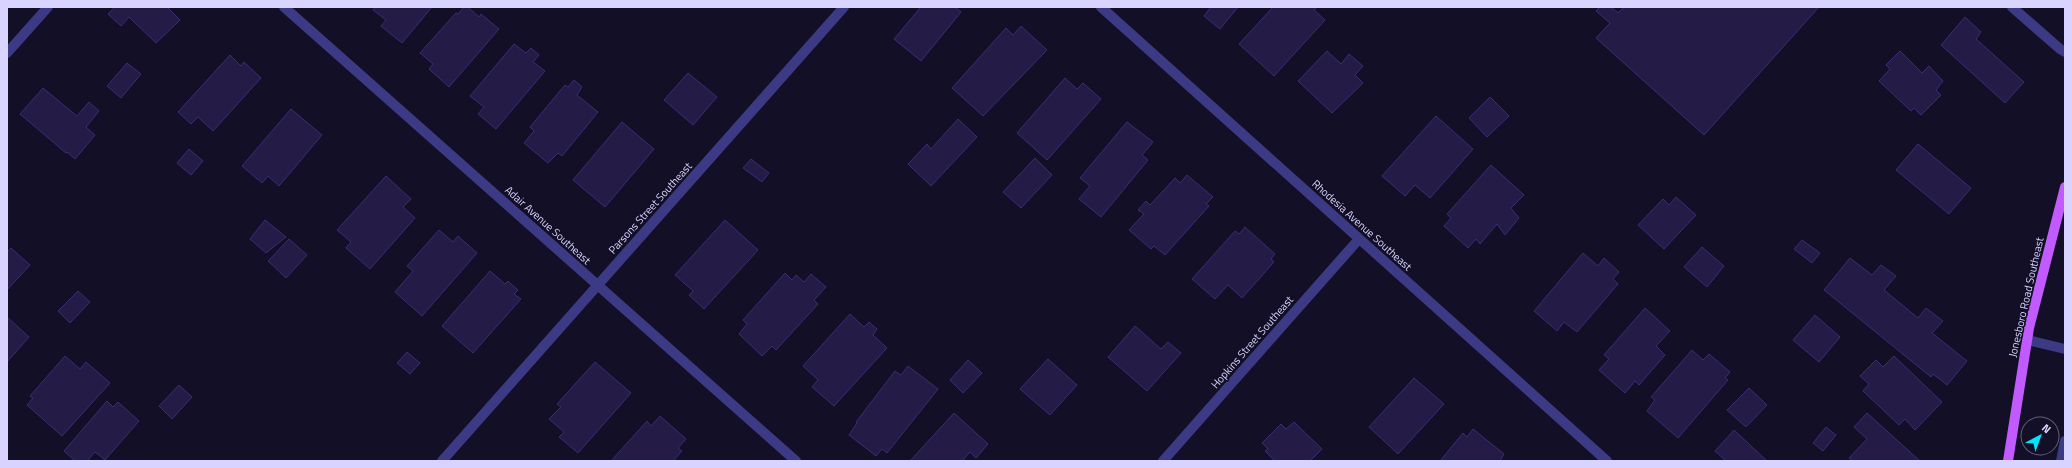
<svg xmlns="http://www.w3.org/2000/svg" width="2072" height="468" font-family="'Titillium Web',sans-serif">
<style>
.building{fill:#241b47;stroke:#3b2d73}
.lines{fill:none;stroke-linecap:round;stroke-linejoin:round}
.minor{stroke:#3d3a85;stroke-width:10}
.major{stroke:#c25bff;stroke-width:10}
.labels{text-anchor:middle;stroke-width:3.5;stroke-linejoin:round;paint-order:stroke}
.street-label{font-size:11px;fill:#d9d4ff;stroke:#130f26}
</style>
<rect width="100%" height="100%" fill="#130f26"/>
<path class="building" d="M 115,7 L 167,7 L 180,20 L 156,43 L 129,17 L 121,26 L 108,14 Z
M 375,7 L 432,7 L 402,43 L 381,26 L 386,20 L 373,10 Z
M 464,7 L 468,7 L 479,17 L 481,14 L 499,29 L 449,87 L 429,69 L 433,64 L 420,53 L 456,13 L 458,14 Z
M 921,7 L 955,7 L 961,12 L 921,61 L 894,39 Z
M 1211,7 L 1238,7 L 1220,29 L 1204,16 Z
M 1273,7 L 1317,7 L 1314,10 L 1325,20 L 1274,76 L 1239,44 Z
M 1600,7 L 1611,7 L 1618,13 L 1624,7 L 1819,7 L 1704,135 L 1596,38 L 1610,23 L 1596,11 Z
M 1965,17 L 1981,32 L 1976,39 L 2024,82 L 2005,103 L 1941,45 Z
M 1021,26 L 1047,50 L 983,116 L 952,88 L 1006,28 L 1013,35 Z
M 514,44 L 526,53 L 531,48 L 539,55 L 533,62 L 545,71 L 496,129 L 478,114 L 484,107 L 470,96 Z
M 1327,51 L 1341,64 L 1349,54 L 1363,66 L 1355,75 L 1363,83 L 1332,113 L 1298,81 Z
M 1900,51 L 1922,73 L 1929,66 L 1943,81 L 1936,90 L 1941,95 L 1921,115 L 1914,108 L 1911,111 L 1879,81 L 1890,69 L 1886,65 Z
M 230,55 L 241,66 L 244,62 L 261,78 L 213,131 L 198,117 L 191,124 L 178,112 Z
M 127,63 L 141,74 L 121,98 L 107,86 Z
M 688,73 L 717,97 L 693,125 L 664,100 Z
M 1065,78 L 1077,89 L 1083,83 L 1101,99 L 1047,160 L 1017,133 Z
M 574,80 L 582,87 L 577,95 L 598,112 L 562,156 L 558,153 L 548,163 L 524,143 L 534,131 L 530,127 L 565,85 L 568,87 Z
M 43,88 L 77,116 L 89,102 L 99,111 L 86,127 L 95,135 L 75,159 L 67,152 L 66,153 L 20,114 Z
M 1490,97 L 1509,116 L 1487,137 L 1469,118 Z
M 291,109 L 322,135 L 279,186 L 268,176 L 262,183 L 242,166 Z
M 1436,116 L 1473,149 L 1430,198 L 1415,185 L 1405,196 L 1382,176 Z
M 958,119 L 977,137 L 931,186 L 908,164 L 927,144 L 931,149 Z
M 622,122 L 654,149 L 605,207 L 573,180 Z
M 1127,122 L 1153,142 L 1142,155 L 1148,160 L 1101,217 L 1079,199 L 1090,186 L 1080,178 Z
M 1918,144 L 1971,188 L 1949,214 L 1896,170 Z
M 189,149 L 203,161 L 191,175 L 177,163 Z
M 1035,158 L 1052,175 L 1021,208 L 1003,192 Z
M 751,159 L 769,173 L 762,182 L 743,168 Z
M 1491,165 L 1524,195 L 1511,208 L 1519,218 L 1505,235 L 1497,224 L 1480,244 L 1476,239 L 1468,248 L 1444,226 L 1451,218 L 1447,214 Z
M 1187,175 L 1213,197 L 1206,204 L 1209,206 L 1165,255 L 1154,246 L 1151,249 L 1129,230 L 1144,214 L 1138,210 L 1146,201 L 1150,205 L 1175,178 L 1180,183 Z
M 386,176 L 411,199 L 403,207 L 415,218 L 370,269 L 346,248 L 351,242 L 337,230 Z
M 1676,197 L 1696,215 L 1664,249 L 1638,225 L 1663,199 L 1669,205 Z
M 265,220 L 286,237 L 266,253 L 250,239 Z
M 725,220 L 758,250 L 704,309 L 689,295 L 693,291 L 675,275 Z
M 1245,227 L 1275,254 L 1271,259 L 1274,262 L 1242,298 L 1228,285 L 1215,299 L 1192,279 L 1235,231 L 1239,234 Z
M 439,230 L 453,242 L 458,236 L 477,253 L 422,316 L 395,292 L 413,271 L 407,266 Z
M 289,239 L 307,255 L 286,278 L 268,261 Z
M 1802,240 L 1820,253 L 1812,263 L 1794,249 Z
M 1702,247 L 1724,266 L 1707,287 L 1684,267 Z
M 11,248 L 30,265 L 7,290 L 7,253 Z
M 1583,253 L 1598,266 L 1604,258 L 1619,272 L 1613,279 L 1618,284 L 1577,332 L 1564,322 L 1557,331 L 1534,311 Z
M 1850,258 L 1872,275 L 1881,265 L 1896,276 L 1884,290 L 1918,318 L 1926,308 L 1943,321 L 1932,333 L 1967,361 L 1947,385 L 1933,374 L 1931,377 L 1824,290 Z
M 490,271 L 505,284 L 508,281 L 518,290 L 514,294 L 521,299 L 473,353 L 442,326 Z
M 785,273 L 792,280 L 796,275 L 804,282 L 811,274 L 826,287 L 814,300 L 818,304 L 776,350 L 772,346 L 762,356 L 739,334 L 747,324 L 743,320 Z
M 78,291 L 90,302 L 70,323 L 58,311 Z
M 1645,308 L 1670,331 L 1656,346 L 1665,355 L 1639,385 L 1635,381 L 1625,393 L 1599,370 L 1609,359 L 1604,355 Z
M 850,314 L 864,327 L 869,322 L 877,329 L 873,335 L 887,348 L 834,406 L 812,387 L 818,380 L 803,366 Z
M 1815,315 L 1840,337 L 1819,362 L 1793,340 Z
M 7,317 L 29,337 L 7,362 Z
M 1135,326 L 1161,349 L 1168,342 L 1181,353 L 1147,391 L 1108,357 Z
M 1692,350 L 1703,360 L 1709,354 L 1730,372 L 1725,378 L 1728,380 L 1678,438 L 1647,411 L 1655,400 L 1651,397 Z
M 407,352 L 420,363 L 410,374 L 397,363 Z
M 65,356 L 80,369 L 86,362 L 110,383 L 62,436 L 27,405 L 33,398 L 30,396 Z
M 1894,356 L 1942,402 L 1915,430 L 1905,419 L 1899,425 L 1863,391 L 1869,384 L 1860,376 L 1876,360 L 1883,367 Z
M 1048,359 L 1077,385 L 1050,415 L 1020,389 Z
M 968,360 L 982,373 L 963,393 L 950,380 Z
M 595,362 L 631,393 L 578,453 L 559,437 L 564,432 L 549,419 L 561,407 L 557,404 Z
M 908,366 L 938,389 L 887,453 L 882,449 L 876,456 L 849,435 L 857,423 L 856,422 L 895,371 L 901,375 Z
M 1414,378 L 1444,404 L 1398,454 L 1369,427 Z
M 179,385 L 192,397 L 172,419 L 159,406 Z
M 1749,388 L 1767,405 L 1746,427 L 1727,410 Z
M 107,401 L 113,407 L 118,402 L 139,421 L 105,460 L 95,452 L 87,461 L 75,461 L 64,451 Z
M 954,413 L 988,444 L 976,458 L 970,452 L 962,461 L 910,461 Z
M 1867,413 L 1920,461 L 1853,461 L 1849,458 L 1867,439 L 1854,427 Z
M 660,416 L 686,439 L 678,448 L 682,451 L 673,461 L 611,461 L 647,421 L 651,426 Z
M 1294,422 L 1322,449 L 1310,461 L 1275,461 L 1265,451 L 1268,449 L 1262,443 L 1281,424 L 1286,429 Z
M 1826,427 L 1836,435 L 1823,451 L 1813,443 Z
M 1473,429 L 1504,454 L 1500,461 L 1440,461 L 1463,433 L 1467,437 Z
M 1734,430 L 1767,461 L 1726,461 L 1715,451 Z"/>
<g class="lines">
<path class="minor" d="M 284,7 L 796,461
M 1101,7 L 1607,461
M 2012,7 L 2060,49 L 2065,52
M 7,53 L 48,7
M 2027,340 L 2065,349
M 442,461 L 844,7
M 1163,461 L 1359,239
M 2061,461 L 2065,441"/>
<path class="major" d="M 2008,461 L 2029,328 L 2065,187"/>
</g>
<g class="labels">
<g class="street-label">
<text transform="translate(650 208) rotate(-48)" y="4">Parsons Street Southeast</text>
<text transform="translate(548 225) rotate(42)" y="4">Adair Avenue Southeast</text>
<text transform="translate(1362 225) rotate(42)" y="4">Rhodesia Avenue Southeast</text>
<text transform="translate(2026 297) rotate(-77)" y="4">Jonesboro Road Southeast</text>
<text transform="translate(1252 342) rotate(-49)" y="4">Hopkins Street Southeast</text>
</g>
</g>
<rect width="2072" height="468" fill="none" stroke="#d9d4ff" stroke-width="16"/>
<g transform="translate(2040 436) rotate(41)"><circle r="19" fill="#130f26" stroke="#625e7d"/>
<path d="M0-3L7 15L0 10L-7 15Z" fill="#00e5ff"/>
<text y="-6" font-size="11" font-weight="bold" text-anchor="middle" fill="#d9d4ff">N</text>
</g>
</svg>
